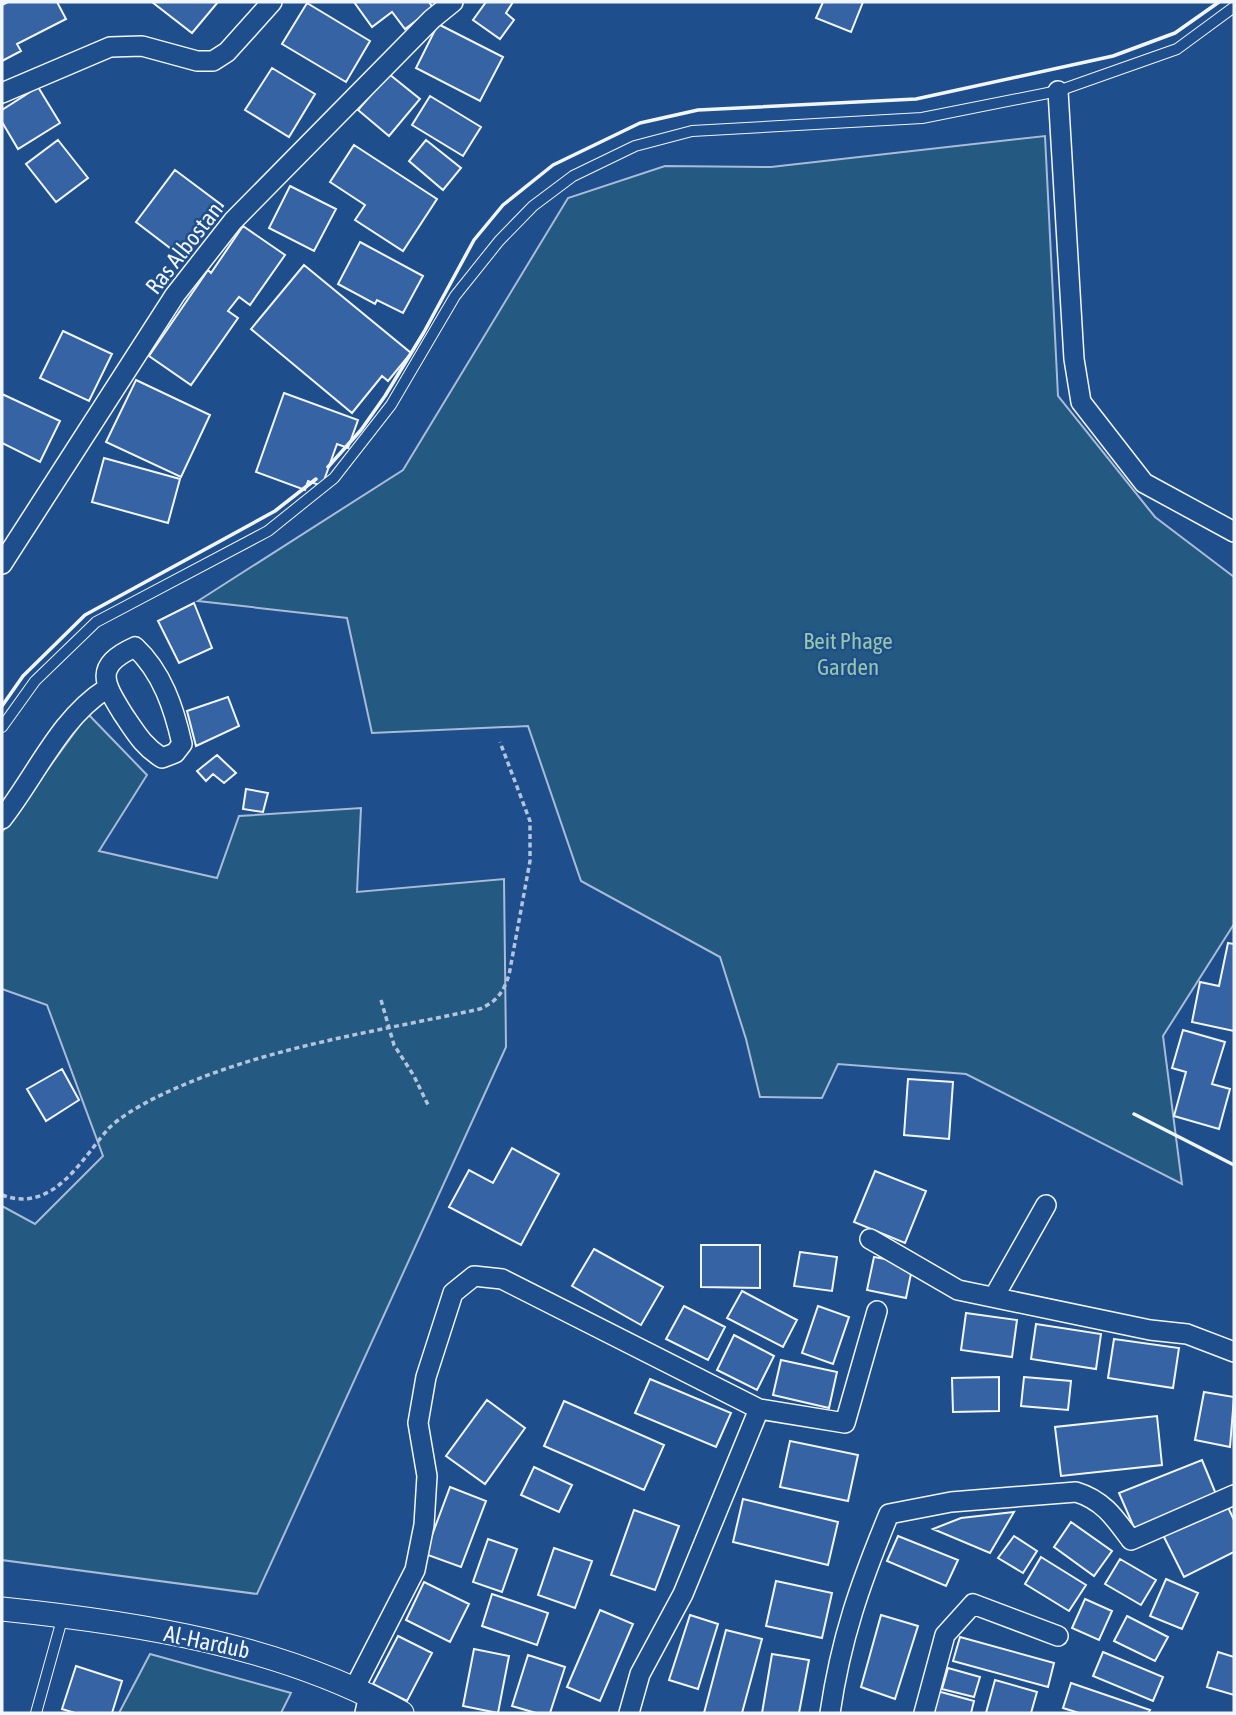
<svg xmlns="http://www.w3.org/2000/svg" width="1236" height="1715" font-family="'Asap Condensed',sans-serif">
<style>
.green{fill:#245a82;stroke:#a8bbd7;stroke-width:2}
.building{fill:#3563a3;stroke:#f2f6ff;stroke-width:2}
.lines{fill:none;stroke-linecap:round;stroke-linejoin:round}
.service-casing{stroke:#f2f6ff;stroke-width:12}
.minor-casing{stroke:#f2f6ff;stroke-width:22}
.tertiary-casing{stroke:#f2f6ff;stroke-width:25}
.path{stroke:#b3c4dc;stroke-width:3.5;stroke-dasharray:5 3.5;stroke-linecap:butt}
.service{stroke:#1f4e8c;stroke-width:10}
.minor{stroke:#1f4e8c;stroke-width:19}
.tertiary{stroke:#1f4e8c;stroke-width:23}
.wall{stroke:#f2f6ff;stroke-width:3.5}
.labels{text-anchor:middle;stroke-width:5;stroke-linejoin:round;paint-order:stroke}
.street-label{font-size:23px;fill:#f2f6ff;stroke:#1f4e8c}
.park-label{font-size:23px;fill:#97c8a6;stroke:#1f4e8c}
</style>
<rect width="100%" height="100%" fill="#1f4e8c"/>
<path class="green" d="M 1045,136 L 1058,396 L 1155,517 L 1234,577 L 1234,924 L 1163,1036 L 1182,1184 L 966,1074 L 838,1064 L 822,1098 L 760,1097 L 746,1039 L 720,957 L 581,881 L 528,726 L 372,733 L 347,618 L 198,601 L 403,470 L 568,198 L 665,166 L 771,167 Z
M 88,714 L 147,775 L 99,851 L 217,878 L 239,816 L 361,808 L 357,892 L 504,879 L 506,1047 L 257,1594 L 2,1560 L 2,1206 L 35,1224 L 103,1156 L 47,1005 L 2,989 L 2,832 Z
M 150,1654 L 291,1693 L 281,1713 L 119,1713 Z"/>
<path class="building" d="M 8,2 L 57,2 L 66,19 L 17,44 L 21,51 L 2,61 L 2,5 Z
M 152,2 L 218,2 L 192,33 Z
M 354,2 L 429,2 L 433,8 L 405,29 L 392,12 L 372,27 Z
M 486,2 L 513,2 L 506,13 L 514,20 L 500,39 L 473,20 Z
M 823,2 L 863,2 L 851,32 L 816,18 Z
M 307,3 L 370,41 L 346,82 L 282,44 Z
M 438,24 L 503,57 L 480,101 L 416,68 Z
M 272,68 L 315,94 L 289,137 L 245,110 Z
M 389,74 L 420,99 L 389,136 L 358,110 Z
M 38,87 L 60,123 L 18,149 L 2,122 L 2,110 Z
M 430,96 L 481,127 L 463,156 L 412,125 Z
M 58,140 L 88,178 L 56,202 L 26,164 Z
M 426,140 L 461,168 L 443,190 L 409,161 Z
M 354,145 L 437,199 L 403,251 L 355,220 L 365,205 L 330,182 Z
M 175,170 L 223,206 L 183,258 L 136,222 Z
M 290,186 L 336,209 L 314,251 L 269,228 Z
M 243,226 L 285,255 L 250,305 L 239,297 L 228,311 L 238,318 L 191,385 L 149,356 L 208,270 L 211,273 Z
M 360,242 L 423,276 L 403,313 L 377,300 L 375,304 L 338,284 Z
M 304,265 L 411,353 L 388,381 L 382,376 L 352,413 L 251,329 Z
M 63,331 L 112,354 L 89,401 L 40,378 Z
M 136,380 L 210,415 L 181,477 L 106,442 Z
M 284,393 L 358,420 L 348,448 L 337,444 L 322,486 L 308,481 L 305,490 L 256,472 Z
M 2,394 L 60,421 L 40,462 L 2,443 Z
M 104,458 L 180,479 L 168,523 L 92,502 Z
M 194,603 L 212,648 L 179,663 L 158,621 Z
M 228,697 L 239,726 L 196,746 L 187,711 Z
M 217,755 L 236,773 L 224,783 L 213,774 L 206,781 L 197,771 Z
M 246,789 L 268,793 L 263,812 L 243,809 Z
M 1228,943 L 1234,944 L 1234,1031 L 1192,1022 L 1200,982 L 1219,986 Z
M 1183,1030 L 1225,1042 L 1212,1084 L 1230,1089 L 1219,1129 L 1174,1116 L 1186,1072 L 1172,1068 Z
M 62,1069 L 79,1100 L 46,1121 L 27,1089 Z
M 908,1079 L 953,1082 L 949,1139 L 904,1135 Z
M 512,1148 L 559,1174 L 521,1245 L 449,1207 L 469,1170 L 493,1183 Z
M 875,1171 L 926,1191 L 905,1243 L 854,1222 Z
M 701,1245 L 760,1245 L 760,1288 L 701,1287 Z
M 594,1249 L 663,1287 L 641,1325 L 572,1286 Z
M 800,1252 L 837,1257 L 832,1291 L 794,1286 Z
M 874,1257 L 913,1264 L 906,1298 L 867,1290 Z
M 742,1291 L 797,1320 L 783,1347 L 727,1318 Z
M 684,1306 L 725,1327 L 708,1360 L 666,1339 Z
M 818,1306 L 849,1317 L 833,1364 L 802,1353 Z
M 966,1313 L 1017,1320 L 1012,1357 L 961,1350 Z
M 1036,1324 L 1101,1334 L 1096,1369 L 1031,1359 Z
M 734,1335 L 774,1356 L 757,1390 L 717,1370 Z
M 1114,1339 L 1179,1348 L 1173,1388 L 1108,1378 Z
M 781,1360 L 837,1372 L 829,1408 L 773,1395 Z
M 999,1377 L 999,1411 L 953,1412 L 952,1378 Z
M 1024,1377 L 1071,1381 L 1068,1410 L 1021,1406 Z
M 650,1379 L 731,1413 L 716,1447 L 635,1413 Z
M 1204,1392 L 1234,1397 L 1230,1447 L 1195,1440 Z
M 487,1400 L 525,1428 L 485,1484 L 446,1456 Z
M 564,1401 L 664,1445 L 644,1490 L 544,1446 Z
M 1157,1416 L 1162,1465 L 1061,1476 L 1055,1427 Z
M 790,1441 L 858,1455 L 848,1501 L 780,1487 Z
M 1202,1460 L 1218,1499 L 1136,1532 L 1119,1493 Z
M 534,1467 L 572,1485 L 559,1512 L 521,1495 Z
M 450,1487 L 486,1501 L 461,1567 L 425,1554 Z
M 743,1499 L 838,1522 L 828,1565 L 733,1542 Z
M 1226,1503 L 1234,1520 L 1234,1552 L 1184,1577 L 1162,1533 Z
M 634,1510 L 679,1526 L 655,1590 L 611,1575 Z
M 1014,1512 L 990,1553 L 933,1529 L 961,1518 Z
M 1071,1522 L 1112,1551 L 1094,1576 L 1054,1547 Z
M 898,1536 L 958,1560 L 946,1586 L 887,1561 Z
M 1014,1536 L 1037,1551 L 1023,1573 L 998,1558 Z
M 488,1539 L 517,1549 L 502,1592 L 473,1582 Z
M 554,1548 L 592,1561 L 575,1608 L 538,1595 Z
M 1041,1557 L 1086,1585 L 1069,1611 L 1025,1584 Z
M 1120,1559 L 1156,1580 L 1141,1605 L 1105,1584 Z
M 1166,1579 L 1198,1593 L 1182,1629 L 1150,1616 Z
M 776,1581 L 832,1593 L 822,1638 L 766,1626 Z
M 424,1582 L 469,1604 L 450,1642 L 406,1620 Z
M 492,1594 L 548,1613 L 537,1645 L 482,1626 Z
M 1085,1599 L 1112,1611 L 1099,1640 L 1072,1628 Z
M 600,1610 L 633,1624 L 600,1701 L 567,1687 Z
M 690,1615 L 718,1624 L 698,1689 L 669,1680 Z
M 881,1615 L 918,1626 L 895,1699 L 861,1687 Z
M 1127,1616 L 1168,1637 L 1155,1661 L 1114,1641 Z
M 726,1630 L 762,1639 L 742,1713 L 704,1713 Z
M 398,1636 L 432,1653 L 407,1701 L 373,1684 Z
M 960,1637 L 1054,1663 L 1048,1687 L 953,1661 Z
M 474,1649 L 509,1656 L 498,1713 L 463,1706 Z
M 1103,1652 L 1163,1677 L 1153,1701 L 1093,1676 Z
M 1218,1652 L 1234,1657 L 1234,1695 L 1207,1687 Z
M 772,1654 L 809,1660 L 799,1713 L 762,1713 Z
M 528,1655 L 565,1667 L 550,1713 L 536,1713 L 512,1706 Z
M 76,1666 L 122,1681 L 112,1713 L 75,1713 L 62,1709 Z
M 948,1668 L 980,1677 L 974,1697 L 942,1689 Z
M 995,1680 L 1037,1692 L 1031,1713 L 986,1713 Z
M 1071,1683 L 1150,1710 L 1148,1713 L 1079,1713 L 1063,1708 Z
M 937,1691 L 974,1701 L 971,1713 L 931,1713 Z"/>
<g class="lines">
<defs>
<path id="service" d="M 2,727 L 35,681 L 96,622 L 268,531 L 334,478 L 391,405 L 455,296 L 499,241 L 533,206 L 573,176 L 635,146 L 692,131 L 922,118 L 1058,91 L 1177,49 L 1234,7
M 36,1713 L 63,1616"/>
<path id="minor" d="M 1058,91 L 1074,359 L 1081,402 L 1144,483 L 1234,532
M 2,93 L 110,47 L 142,46 L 197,61 L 213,61 L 227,52 L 272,2
M 2,564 L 175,295 L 233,221 L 432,19 L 453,2
M 135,647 C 162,672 174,708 182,744 L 175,753 L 162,758 C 143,746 136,733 123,714 C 104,683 93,666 135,647 Z
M 2,819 C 36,776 59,719 106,689
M 870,1239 L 958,1290 L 1150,1330 L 1187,1334 L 1234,1352
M 994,1297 L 1046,1205
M 355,1687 L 415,1570 L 424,1525 L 427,1476 L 418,1423 L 426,1377 L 453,1293 L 474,1276 L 502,1279 L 759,1409 L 845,1423 L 877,1311
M 365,1713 L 369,1695
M 629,1713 L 640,1674 L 683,1594 L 759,1409
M 830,1713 C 841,1638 860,1584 889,1514 L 951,1502 L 1076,1492 C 1103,1500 1115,1518 1131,1540 L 1234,1495
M 924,1713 L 945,1635 L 973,1604 L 1058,1636"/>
<path id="tertiary" d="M 2,1609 C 138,1623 281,1645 402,1713"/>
</defs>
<use href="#service" class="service-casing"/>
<use href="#minor" class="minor-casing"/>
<use href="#tertiary" class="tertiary-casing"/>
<path class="path" d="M 381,1000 L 394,1045 L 414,1076 L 428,1105
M 2,1195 C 53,1214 81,1160 109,1128 C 119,1118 136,1108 149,1101 C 250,1049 370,1033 480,1009 C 497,1001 503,993 509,975 L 530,861 L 530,821 L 500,742"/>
<use href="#service" class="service"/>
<use href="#minor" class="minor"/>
<use href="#tertiary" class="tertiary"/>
<path class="wall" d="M 328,467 L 361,430 L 385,396 L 424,332 L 474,240 L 503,205 L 553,165 L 640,123 L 698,110 L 916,99 L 1113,56 L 1175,33 L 1219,2
M 2,706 L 23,676 L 85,615 L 275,511 L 316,479
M 1134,1114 L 1234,1165"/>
</g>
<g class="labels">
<g class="street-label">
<text transform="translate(184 248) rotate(-52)" y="8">Ras Albostan</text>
<text transform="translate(207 1642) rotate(12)" y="8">Al-Hardub</text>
</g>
<g class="park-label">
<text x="848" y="649">Beit Phage<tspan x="848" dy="26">Garden</tspan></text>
</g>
</g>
<rect width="1236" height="1715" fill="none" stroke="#f2f6ff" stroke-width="7"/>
</svg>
